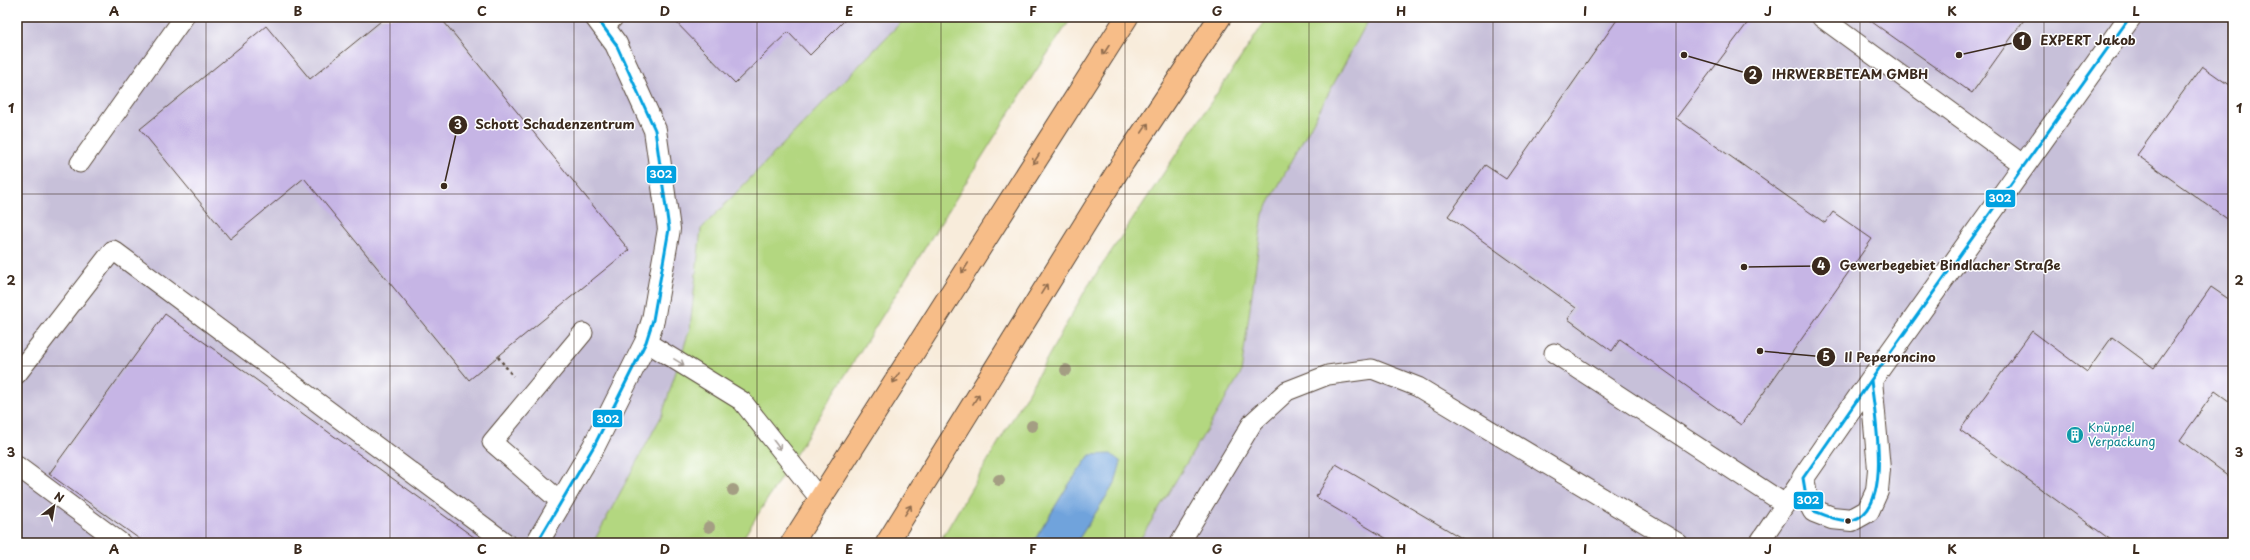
<svg xmlns="http://www.w3.org/2000/svg" width="2250" height="560" font-family="'Playpen Sans',sans-serif">
<style>
.industrial{fill:#c7c0d9}
.green{fill:#b3d780;stroke:#77804f}
.water{fill:#70a3dc;stroke:#56667d}
.building{fill:#c6b5e5}
.lines{fill:none;stroke-linecap:round;stroke-linejoin:round}
.service-casing{stroke:#57473a;stroke-width:21}
.minor-casing{stroke:#57473a;stroke-width:24}
.tertiary-casing{stroke:#57473a;stroke-width:24}
.motorway-casing{stroke:#57473a;stroke-width:24}
.path{stroke:#57473a;stroke-width:2.5;stroke-dasharray:3 3;stroke-linecap:butt}
.service{stroke:#fff;stroke-width:19}
.minor{stroke:#fff;stroke-width:22}
.tertiary{stroke:#fff;stroke-width:22}
.motorway{stroke:#f7bd88;stroke-width:22}
.bus-1-casing{stroke:#fff;stroke-width:6}
.bus-1{stroke:#00a1e0;stroke-width:3}
.tree{fill:#a49e83}
.oneway{stroke:#906c4e}
.oneway2{stroke:#a79f9a}
.grid{fill:none;stroke:#3b2a1e;stroke-width:1;stroke-opacity:0.55}
.bus-dot{fill:#3b2a1e;stroke:#fff;stroke-width:1.5}
.labels{text-anchor:middle;stroke-width:3;stroke-linejoin:round;paint-order:stroke}
.culture-label{font-size:12px;fill:#0d838f;stroke:#fff;text-anchor:start}
.leader{fill:none;stroke:#3b2a1e;stroke-width:1.5}
.callout-dot{fill:#3b2a1e;stroke:#fff;stroke-width:1.5}
.mark-label{font-size:12px;text-anchor:middle;font-weight:bold;fill:#fff}
.callout-label{font-size:13px;text-anchor:middle;font-weight:bold;fill:#3b2a1e;stroke:#fff;stroke-width:3;stroke-linejoin:round;paint-order:stroke}
.line-badge{stroke:#fff;stroke-width:1.5}
.badge-label{font-size:11px;text-anchor:middle;font-weight:bold;fill:#fff}
.neatline{fill:none;stroke:#3b2a1e;stroke-width:1.5}
.grid-label{font-size:13px;text-anchor:middle;font-weight:bold;fill:#3b2a1e}
</style>
<rect width="100%" height="100%" fill="#fff"/>
<filter id="ink" filterUnits="userSpaceOnUse"><feTurbulence type="fractalNoise" baseFrequency=".025" numOctaves="2"/><feDisplacementMap in="SourceGraphic" scale="8" xChannelSelector="R" yChannelSelector="G"/><feConvolveMatrix kernelMatrix="1 2 1 2 8 2 1 2 1" color-interpolation-filters="sRGB"/></filter>
<filter id="wash" filterUnits="userSpaceOnUse"><feTurbulence type="fractalNoise" baseFrequency=".012" numOctaves="4" result="noise"/><feDisplacementMap in="SourceGraphic" scale="16" xChannelSelector="R" yChannelSelector="G"/><feGaussianBlur stdDeviation="0.9" result="paint"/><feColorMatrix in="noise" values="0 0 0 0 0 0 0 0 0 0 0 0 0 0 0 0 0 1.4 0 .05"/><feComposite in="paint" operator="in"/></filter>
<g filter="url(#wash)">
<rect width="100%" height="100%" fill="#f8ecdb"/>
<path class="industrial" d="M 17,17 L 906,17 L 701,229 L 690,328 L 662,415 L 593,543 L 17,543 Z
M 1370,17 L 2233,17 L 2233,543 L 1138,543 L 1241,373 L 1263,214 Z"/>
<path class="green" d="M 906,17 L 1072,17 L 1034,74 L 740,543 L 593,543 L 662,415 L 690,328 L 701,229 Z
M 1268,17 L 1370,17 L 1263,214 L 1241,373 L 1138,543 L 1076,543 L 1115,483 L 1090,455 L 1067,487 L 1033,543 L 939,543 L 1026,396 L 1086,289 Z"/>
<path class="water" d="M 1111,454 L 1121,462 L 1115,483 L 1076,543 L 1033,543 L 1067,487 L 1090,455 Z"/>
<g id="blocks">
<path class="building" d="M 386,17 L 440,17 L 629,250 L 469,380 L 304,178 L 230,239 L 140,129 L 266,26 L 310,79 Z
M 671,17 L 848,17 L 810,55 L 788,32 L 735,83 Z
M 1619,17 L 1752,17 L 1676,118 L 1825,223 L 1833,212 L 1872,239 L 1741,425 L 1620,339 L 1612,351 L 1568,319 L 1576,308 L 1448,216 L 1485,165 L 1506,179 Z
M 1865,17 L 2026,17 L 1972,93 Z
M 2202,66 L 2233,88 L 2233,223 L 2137,155 Z
M 2211,287 L 2233,302 L 2233,404 L 2215,391 L 2180,440 L 2233,479 L 2233,543 L 2115,543 L 1960,430 L 2032,331 L 2087,372 L 2112,337 L 2154,368 Z
M 165,314 L 482,543 L 145,543 L 49,474 Z
M 1336,464 L 1470,543 L 1394,543 L 1316,497 Z"/>
</g>
</g>
<g filter="url(#ink)">
<use href="#blocks" fill-opacity="0" stroke="#57473a" stroke-width="1"/>
<g class="lines">
<defs>
<path id="service" d="M 1821,17 L 2025,166
M 604,27 L 614,17
M 80,163 L 184,17
M 646,342 L 742,401 L 819,498
M 1554,353 L 1785,504
M 17,374 L 113,250 L 506,543
M 17,466 L 121,543
M 561,502 L 492,442 L 583,333
M 1180,543 L 1253,422 L 1287,391 L 1328,375 L 1372,369 L 1418,387 L 1678,543
M 1759,543 L 1803,478"/>
<path id="minor" d="M 1871,380 L 1879,469 L 1877,491 L 1868,511 L 1852,520 L 1832,518 L 1814,511 L 1806,496 L 1803,478 L 1871,380 L 2130,17"/>
<path id="tertiary" d="M 537,543 L 594,446 L 646,342 L 653,320 L 669,229 L 655,130 L 616,44 L 596,17"/>
<path id="motorway" d="M 792,543 L 1127,17
M 887,543 L 1124,161 L 1220,17"/>
</defs>
<use href="#service" class="service-casing"/>
<use href="#minor" class="minor-casing"/>
<use href="#tertiary" class="tertiary-casing"/>
<use href="#motorway" class="motorway-casing"/>
<path class="path" d="M 498,357 L 513,376"/>
<use href="#service" class="service"/>
<use href="#minor" class="minor"/>
<use href="#tertiary" class="tertiary"/>
<use href="#motorway" class="motorway"/>
<defs>
<path id="bus-1" d="M 1871,380 C 1874,413 1894,508 1853,520 C 1841,523 1825,515 1814,511 L 1806,496 L 1803,478 Z
M 1871,380 L 2130,17
M 537,543 L 594,446 L 646,342 L 653,320 L 669,229 L 655,130 L 616,44 L 596,17"/>
</defs>
<use href="#bus-1" class="bus-1-casing"/>
<use href="#bus-1" class="bus-1"/>
</g>
<g class="tree">
<circle cx="1066" cy="370" r="6"/>
<circle cx="1032" cy="426" r="6"/>
<circle cx="999" cy="480" r="6"/>
<circle cx="733" cy="490" r="6"/>
<circle cx="709" cy="527" r="6"/>
</g>
<defs><path id="oneway-shaft" d="M-6 0H5M1.5-3L5.5 0L1.5 3" fill="none" stroke-width="1.6" stroke-linecap="round" stroke-linejoin="round"/></defs>
<g class="oneway">
<use href="#oneway-shaft" transform="translate(1106 50) rotate(123)"/>
<use href="#oneway-shaft" transform="translate(1145 128) rotate(-56)"/>
<use href="#oneway-shaft" transform="translate(1036 159) rotate(123)"/>
<use href="#oneway-shaft" transform="translate(965 268) rotate(123)"/>
<use href="#oneway-shaft" transform="translate(1044 289) rotate(-58)"/>
<use href="#oneway-shaft" transform="translate(896 378) rotate(122)"/>
<use href="#oneway-shaft" transform="translate(976 399) rotate(-58)"/>
<use href="#oneway-shaft" transform="translate(908 510) rotate(-58)"/>
</g>
<g class="oneway2">
<use href="#oneway-shaft" transform="translate(679 362) rotate(31)"/>
<use href="#oneway-shaft" transform="translate(777 445) rotate(52)"/>
</g>
</g>
<path class="grid" d="M 206,17 L 206,543M 390,17 L 390,543M 574,17 L 574,543M 757,17 L 757,543M 941,17 L 941,543M 1125,17 L 1125,543M 1309,17 L 1309,543M 1493,17 L 1493,543M 1676,17 L 1676,543M 1860,17 L 1860,543M 2044,17 L 2044,543M 17,194 L 2233,194M 17,366 L 2233,366"/>
<defs>
<symbol id="building-disc" viewBox="-11 -11 22 22"><circle r="9.5" fill="#0f9aa8" stroke="#fff"/><path d="M-4-6H4V6H1V3H-1V6H-4ZM-2.5-4.3h1.7v1.8h-1.7ZM.8-4.3h1.7v1.8H.8ZM-2.5-1h1.7V.8h-1.7ZM.8-1h1.7V.8H.8Z" fill="#fff"/></symbol>
</defs>
<g fill-rule="evenodd">
<use href="#building-disc" x="2065" y="425" width="20" height="20"/>
</g>
<circle class="bus-dot" cx="1848" cy="521" r="3.5"/>
<g class="labels">
<g class="culture-label">
<text x="2088" y="432">Knüppel<tspan x="2088" dy="14">Verpackung</tspan></text>
</g>
</g>
<path class="leader" d="M1959 55L2022 41M1684 55L1753 75M444 186L458 125M1744 267L1821 266M1760 351L1826 357"/>
<g class="callout-dot">
<circle cx="1959" cy="55" r="4"/>
<circle cx="1684" cy="55" r="4"/>
<circle cx="444" cy="186" r="4"/>
<circle cx="1744" cy="267" r="4"/>
<circle cx="1760" cy="351" r="4"/>
<circle cx="2022" cy="41" r="10"/>
<circle cx="1753" cy="75" r="10"/>
<circle cx="458" cy="125" r="10"/>
<circle cx="1821" cy="266" r="10"/>
<circle cx="1826" cy="357" r="10"/>
</g>
<g class="mark-label">
<text x="2022" y="45">1</text>
<text x="1753" y="79">2</text>
<text x="458" y="129">3</text>
<text x="1821" y="270">4</text>
<text x="1826" y="361">5</text>
</g>
<g class="callout-label">
<text x="2088" y="45">EXPERT Jakob</text>
<text x="1850" y="79">IHRWERBETEAM GMBH</text>
<text x="555" y="129">Schott Schadenzentrum</text>
<text x="1950" y="270">Gewerbegebiet Bindlacher Straße</text>
<text x="1890" y="362">Il Peperoncino</text>
</g>
<g class="line-badge">
<rect x="646" y="165" width="31" height="19" rx="4" fill="#00a1e0"/>
<rect x="1985" y="189" width="31" height="19" rx="4" fill="#00a1e0"/>
<rect x="592" y="409" width="31" height="19" rx="4" fill="#00a1e0"/>
<rect x="1793" y="491" width="31" height="19" rx="4" fill="#00a1e0"/>
</g>
<g class="badge-label">
<text x="661" y="178">302</text>
<text x="2000" y="202">302</text>
<text x="608" y="423">302</text>
<text x="1808" y="504">302</text>
</g>
<rect width="2250" height="560" fill="none" stroke="#fff" stroke-width="44"/>
<g transform="translate(54 506) rotate(31)" stroke="#ffffff" stroke-width="3" paint-order="stroke">
<path d="M0-3L7 15L0 10L-7 15Z" fill="#3b2a1e"/>
<text y="-6" font-size="11" font-weight="bold" text-anchor="middle" fill="#3b2a1e">N</text>
</g>
<rect x="22" y="22" width="2206" height="516" class="neatline"/>
<g class="grid-label">
<text x="114" y="16">A</text>
<text x="298" y="16">B</text>
<text x="482" y="16">C</text>
<text x="665" y="16">D</text>
<text x="849" y="16">E</text>
<text x="1033" y="16">F</text>
<text x="1217" y="16">G</text>
<text x="1401" y="16">H</text>
<text x="1585" y="16">I</text>
<text x="1768" y="16">J</text>
<text x="1952" y="16">K</text>
<text x="2136" y="16">L</text>
<text x="11" y="113">1</text>
<text x="2239" y="113">1</text>
<text x="11" y="285">2</text>
<text x="2239" y="285">2</text>
<text x="11" y="457">3</text>
<text x="2239" y="457">3</text>
<text x="114" y="554">A</text>
<text x="298" y="554">B</text>
<text x="482" y="554">C</text>
<text x="665" y="554">D</text>
<text x="849" y="554">E</text>
<text x="1033" y="554">F</text>
<text x="1217" y="554">G</text>
<text x="1401" y="554">H</text>
<text x="1585" y="554">I</text>
<text x="1768" y="554">J</text>
<text x="1952" y="554">K</text>
<text x="2136" y="554">L</text>
</g>
</svg>
